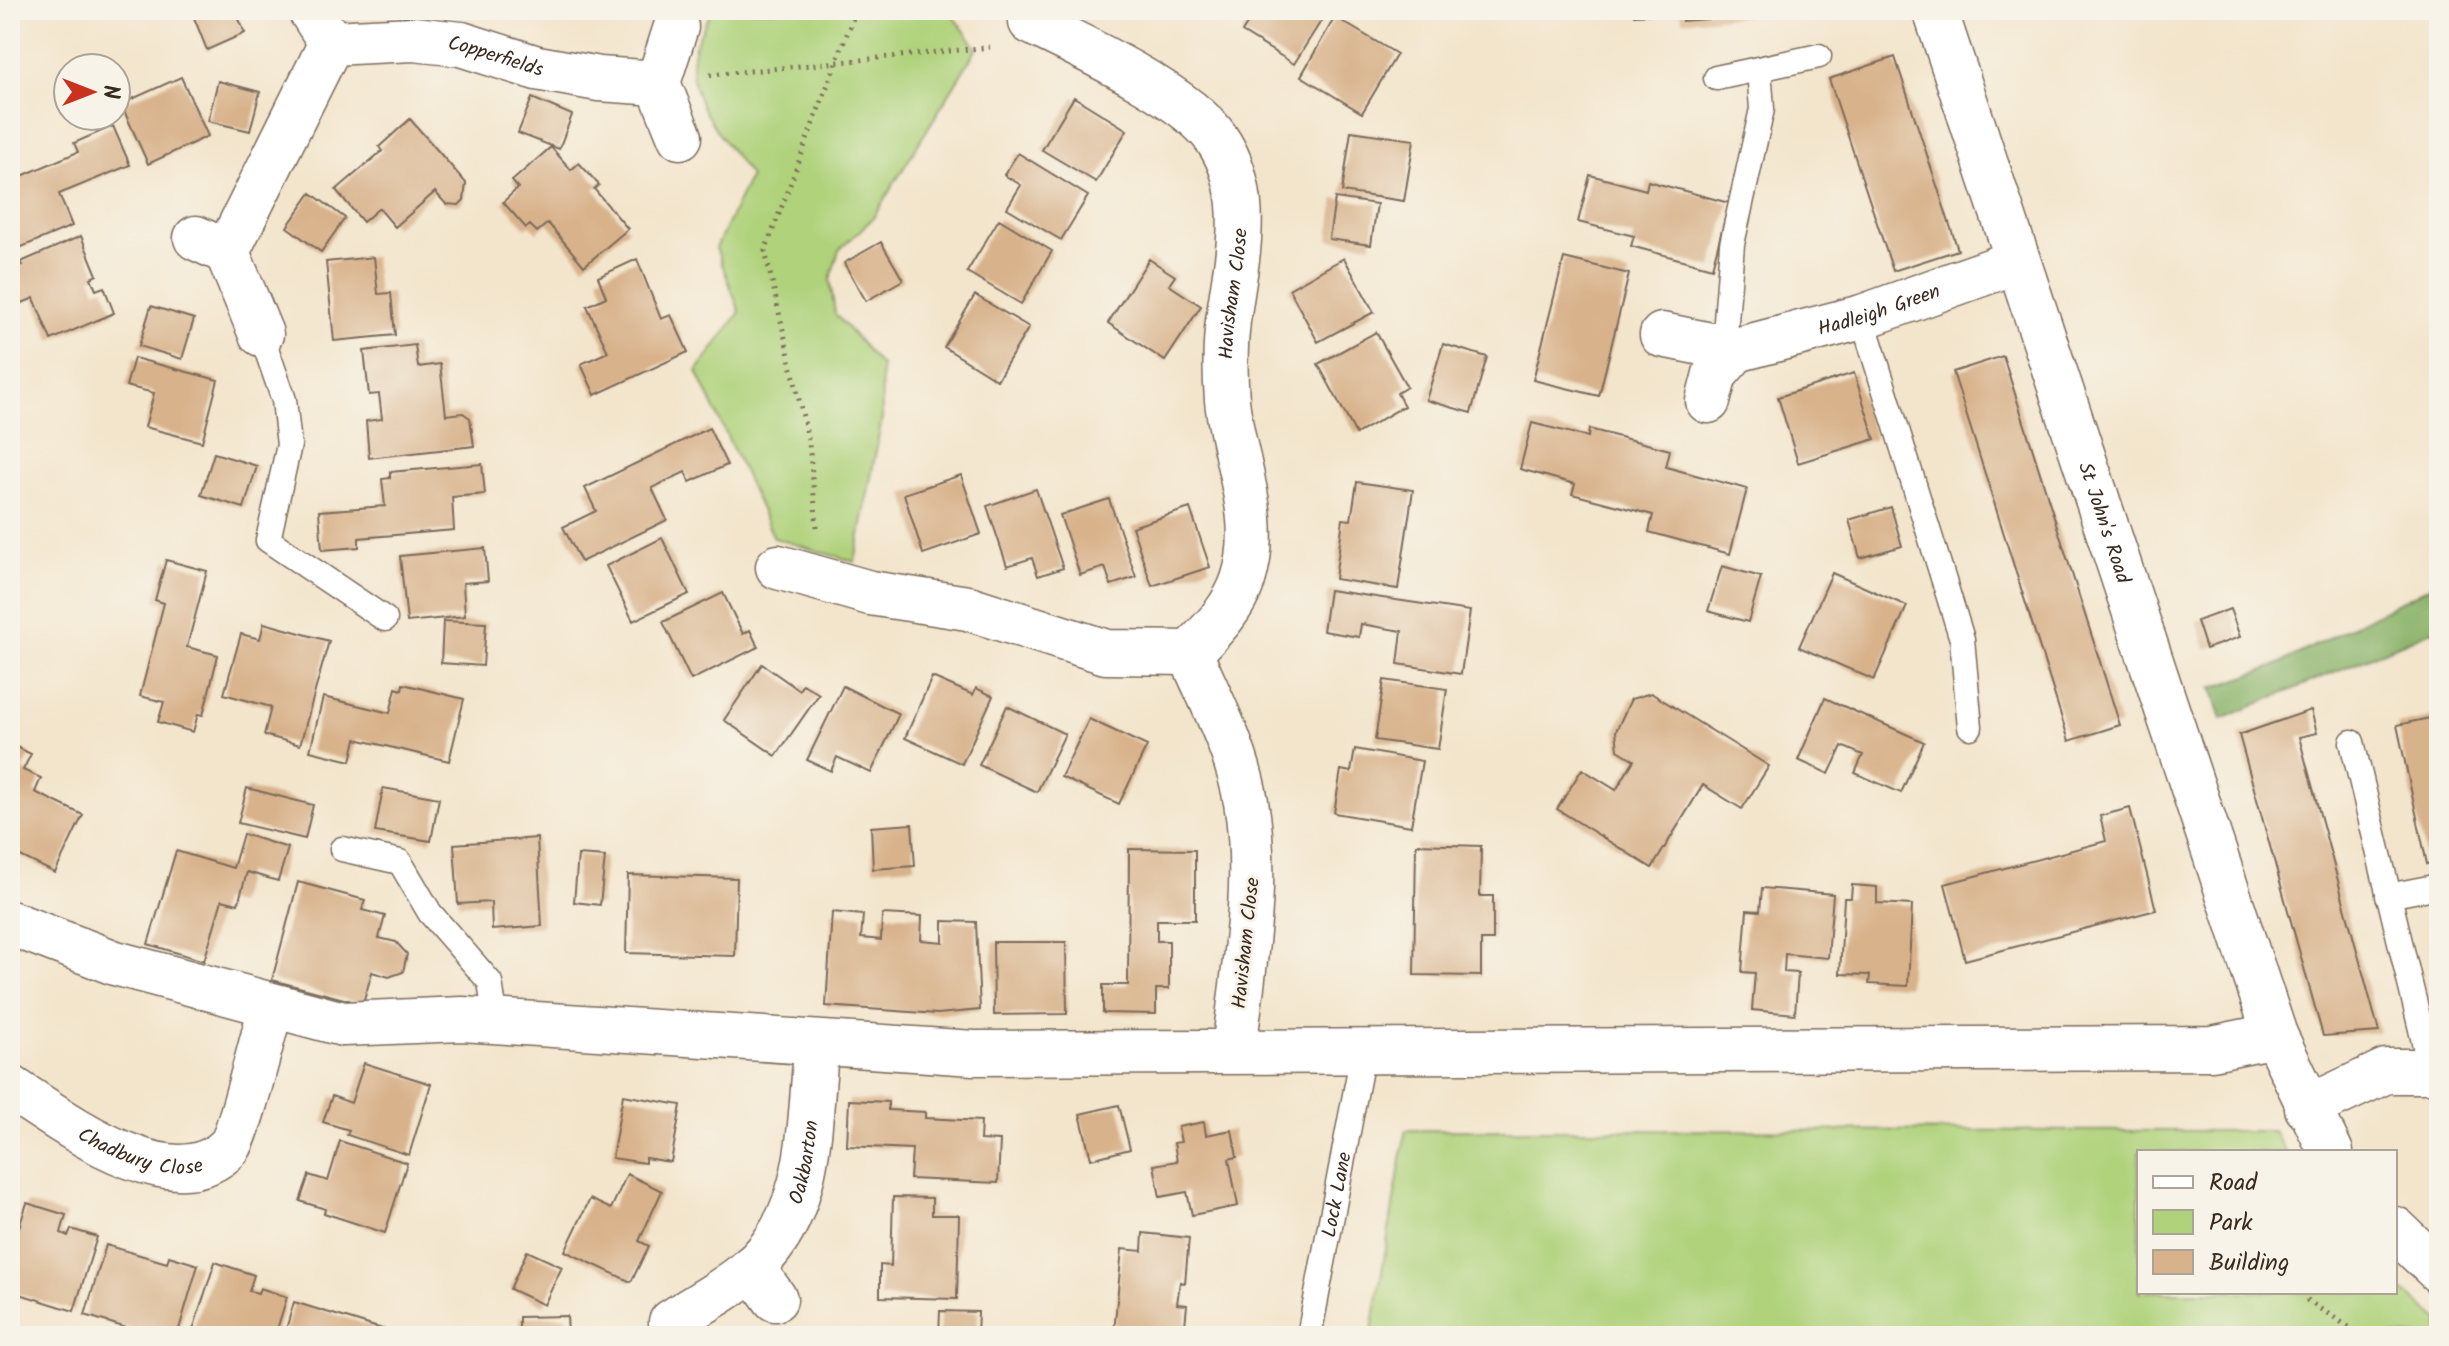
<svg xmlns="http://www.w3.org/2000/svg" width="2449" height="1346" font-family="Kalam,sans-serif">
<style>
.green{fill:#afd27a;stroke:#757e4c;stroke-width:2}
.forest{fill:#8bb46a;stroke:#636f44;stroke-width:2}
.building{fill:#d8b28b}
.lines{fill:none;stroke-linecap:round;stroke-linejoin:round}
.lane-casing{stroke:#7b6b5b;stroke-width:27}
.street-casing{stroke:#7b6b5b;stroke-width:47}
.secondary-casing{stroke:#7b6b5b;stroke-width:47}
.path{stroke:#7b6b5b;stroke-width:5;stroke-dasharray:2 6;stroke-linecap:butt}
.lane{stroke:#fff;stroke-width:24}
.street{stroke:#fff;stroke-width:44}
.secondary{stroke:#fff;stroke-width:44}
.labels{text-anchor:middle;stroke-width:6;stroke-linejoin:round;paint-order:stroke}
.street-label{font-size:20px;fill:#3b2a1e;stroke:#f7f3e8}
</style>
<rect width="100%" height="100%" fill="#f7f3e8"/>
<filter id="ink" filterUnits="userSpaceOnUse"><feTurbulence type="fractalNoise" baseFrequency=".0125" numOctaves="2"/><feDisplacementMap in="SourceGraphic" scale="16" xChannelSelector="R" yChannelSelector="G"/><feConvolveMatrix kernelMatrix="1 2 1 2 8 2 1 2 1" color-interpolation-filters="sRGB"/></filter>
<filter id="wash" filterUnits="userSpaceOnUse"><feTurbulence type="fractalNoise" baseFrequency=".006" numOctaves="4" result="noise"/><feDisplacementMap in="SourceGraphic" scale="32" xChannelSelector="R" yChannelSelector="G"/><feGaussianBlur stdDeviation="1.8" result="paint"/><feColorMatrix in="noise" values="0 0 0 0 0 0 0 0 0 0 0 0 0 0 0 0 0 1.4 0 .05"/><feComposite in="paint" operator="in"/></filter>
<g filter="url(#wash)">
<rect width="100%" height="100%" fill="#f3e5cc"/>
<path class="green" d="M 712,10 L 949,10 L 977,48 L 873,218 L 839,250 L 830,280 L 835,314 L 881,366 L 882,418 L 855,562 L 774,538 L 697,371 L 740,312 L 716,248 L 750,176 C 725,140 682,98 694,50 C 697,36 707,22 712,10 Z
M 1406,1130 L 2273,1131 L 2286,1152 L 2139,1152 L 2139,1292 L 2395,1292 L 2395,1284 L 2439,1320 L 2439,1336 L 1371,1336 Z"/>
<path class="forest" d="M 2439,582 L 2439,628 L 2222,719 L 2212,688 L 2273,667 Z"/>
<g id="blocks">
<path class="building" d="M 191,10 L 235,10 L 245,33 L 207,50 Z
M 1256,10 L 1328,10 L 1294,64 L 1242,32 Z
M 1633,10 L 1804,10 L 1804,12 L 1682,21 L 1681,13 L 1634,15 Z
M 1335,17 L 1397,54 L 1362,113 L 1301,76 Z
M 1895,57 L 1958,250 L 1893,271 L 1829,79 Z
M 181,77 L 208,136 L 148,164 L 121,104 Z
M 218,81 L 260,92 L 250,131 L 208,121 Z
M 1074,97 L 1127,130 L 1096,182 L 1042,150 Z
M 532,98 L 572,115 L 559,149 L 518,133 Z
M 410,119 L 466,183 L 464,200 L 459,205 L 446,204 L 435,192 L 395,227 L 379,208 L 363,222 L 336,190 L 382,151 L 379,147 Z
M 113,126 L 130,165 L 59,194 L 72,226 L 17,249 L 10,234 L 10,181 L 78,152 L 74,143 Z
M 1351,131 L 1414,140 L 1404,201 L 1342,192 Z
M 551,147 L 571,170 L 579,163 L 599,185 L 594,189 L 628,229 L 584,266 L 548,223 L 537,232 L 530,225 L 526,228 L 503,202 L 518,188 L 512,181 Z
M 1018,153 L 1088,196 L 1061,240 L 1007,208 L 1021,185 L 1004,175 Z
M 1590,175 L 1646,190 L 1648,181 L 1729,203 L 1712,268 L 1631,246 L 1634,236 L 1578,222 Z
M 311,193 L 345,218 L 321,252 L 287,227 Z
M 1335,198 L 1377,204 L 1371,245 L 1329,239 Z
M 999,219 L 1052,251 L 1021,304 L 967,272 Z
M 81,236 L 97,275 L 91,278 L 96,290 L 104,287 L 114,313 L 51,340 L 34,298 L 10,308 L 10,270 L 23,265 L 21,262 Z
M 881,242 L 903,280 L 866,301 L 844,263 Z
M 374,257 L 378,294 L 391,293 L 395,335 L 334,341 L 326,262 Z
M 1344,258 L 1374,312 L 1318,342 L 1289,289 Z
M 1564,258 L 1629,274 L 1599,396 L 1533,380 Z
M 637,259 L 661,319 L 671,315 L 688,352 L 595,395 L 581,364 L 608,352 L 587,306 L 606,297 L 598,277 Z
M 1149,259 L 1175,276 L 1169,285 L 1201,306 L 1165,361 L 1108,323 Z
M 975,295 L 1029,327 L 997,380 L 944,347 Z
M 151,306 L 194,319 L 182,359 L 139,346 Z
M 1376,332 L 1407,387 L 1397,393 L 1404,406 L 1356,434 L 1318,364 Z
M 1443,344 L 1487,357 L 1471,413 L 1426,400 Z
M 415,345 L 418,367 L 440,364 L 446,415 L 463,413 L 470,418 L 474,446 L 369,458 L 366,421 L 382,419 L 379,394 L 369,395 L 364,351 Z
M 2003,356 L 2120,725 L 2069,741 L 1953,372 Z
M 134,358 L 218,380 L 202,442 L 145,427 L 154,393 L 126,386 Z
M 1854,373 L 1875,439 L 1798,463 L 1778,397 Z
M 1532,423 L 1588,437 L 1589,429 L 1670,450 L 1666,467 L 1747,489 L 1730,554 L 1649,532 L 1653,515 L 1572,494 L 1575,484 L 1520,469 Z
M 709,428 L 727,465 L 690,482 L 685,472 L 652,488 L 667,520 L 581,562 L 563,527 L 596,511 L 585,488 Z
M 214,453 L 257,466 L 244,508 L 201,495 Z
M 482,464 L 485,494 L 452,497 L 454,530 L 359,538 L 359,547 L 322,550 L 319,511 L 385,506 L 382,479 L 390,478 L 390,472 Z
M 961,475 L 981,534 L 923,554 L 904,494 Z
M 1357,482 L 1413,490 L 1398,589 L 1335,579 L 1343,519 L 1351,520 Z
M 1036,489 L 1063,568 L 1038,576 L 1032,558 L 1007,566 L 987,506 Z
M 1109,499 L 1136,577 L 1111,585 L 1105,567 L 1080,575 L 1060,515 Z
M 1891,507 L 1902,546 L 1860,558 L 1849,520 Z
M 1190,508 L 1210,567 L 1152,586 L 1132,527 Z
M 662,538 L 689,594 L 633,621 L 606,566 Z
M 485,548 L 488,581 L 463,583 L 465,616 L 407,622 L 400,556 Z
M 166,560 L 207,571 L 187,647 L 218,655 L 203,715 L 198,714 L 193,732 L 158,722 L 164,702 L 140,696 L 164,603 L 155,600 Z
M 1722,566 L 1761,577 L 1748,622 L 1708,611 Z
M 1832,573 L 1907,606 L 1874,680 L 1799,647 Z
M 1329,590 L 1470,611 L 1461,674 L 1398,664 L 1402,631 L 1361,624 L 1359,637 L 1323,631 Z
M 723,593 L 743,634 L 750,630 L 758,647 L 691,680 L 663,622 Z
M 2230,609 L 2240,637 L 2206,649 L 2197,621 Z
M 443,621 L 486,623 L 483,666 L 441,663 Z
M 264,623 L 329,641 L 300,745 L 264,735 L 271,707 L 224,694 L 241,634 L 260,639 Z
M 762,664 L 799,690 L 803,684 L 819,694 L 776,756 L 724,720 Z
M 932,677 L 973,695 L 976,688 L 993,696 L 962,764 L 905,738 Z
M 1384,680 L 1447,689 L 1438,749 L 1375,740 Z
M 403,684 L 464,699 L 449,761 L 356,739 L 351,761 L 310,751 L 323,697 L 390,713 L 396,688 L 402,690 Z
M 843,686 L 899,714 L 871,773 L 837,757 L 831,771 L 807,760 Z
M 1651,693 L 1769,766 L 1742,809 L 1703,785 L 1652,868 L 1557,809 L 1582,769 L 1616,790 L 1634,760 L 1618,750 L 1616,731 L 1631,699 Z
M 1825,698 L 1924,742 L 1901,793 L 1855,773 L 1863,755 L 1842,746 L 1829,774 L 1798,760 Z
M 1007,706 L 1065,734 L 1037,792 L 979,765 Z
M 2311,710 L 2317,733 L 2299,737 L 2379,1032 L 2323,1036 L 2239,735 Z
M 2439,716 L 2439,862 L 2427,864 L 2397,725 Z
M 1089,719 L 1147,746 L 1119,804 L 1061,777 Z
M 10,744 L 31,754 L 23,770 L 41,778 L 35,792 L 83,815 L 55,873 L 10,851 Z
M 1355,749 L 1422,761 L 1411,826 L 1334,813 L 1341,770 L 1351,772 Z
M 247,788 L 313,805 L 305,839 L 238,823 Z
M 383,788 L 439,798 L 431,841 L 375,832 Z
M 2130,808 L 2156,910 L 1965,960 L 1945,884 L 2106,841 L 2100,816 Z
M 912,824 L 915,866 L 873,869 L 871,827 Z
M 243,834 L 288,848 L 278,881 L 247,872 L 238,904 L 222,900 L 204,961 L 148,944 L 176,851 L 233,868 Z
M 537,838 L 542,926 L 492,930 L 491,902 L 458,904 L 454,844 Z
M 1416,844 L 1481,846 L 1480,896 L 1493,896 L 1493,940 L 1481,940 L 1481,976 L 1414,975 Z
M 1129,849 L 1195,850 L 1195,920 L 1157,920 L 1157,941 L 1169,941 L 1169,989 L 1156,989 L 1156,1014 L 1103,1013 L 1103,985 L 1128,985 Z
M 578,855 L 605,857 L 600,905 L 574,902 Z
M 628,875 L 737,878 L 735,956 L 626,953 Z
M 298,882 L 365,900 L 362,910 L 385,916 L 379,938 L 396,942 L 407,954 L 403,972 L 389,977 L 372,972 L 363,1004 L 272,980 Z
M 1852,885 L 1877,887 L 1877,903 L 1912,905 L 1908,986 L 1869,984 L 1870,975 L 1840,974 L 1844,898 L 1851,898 Z
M 1762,888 L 1833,894 L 1828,958 L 1785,954 L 1784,972 L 1798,973 L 1795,1014 L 1752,1010 L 1755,973 L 1742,972 L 1747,910 L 1760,911 Z
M 832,912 L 863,915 L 861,938 L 872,939 L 881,940 L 882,914 L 922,916 L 921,940 L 943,942 L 943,921 L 976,922 L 980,1010 L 938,1014 L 826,1006 Z
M 993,942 L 1066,942 L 1067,1014 L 994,1015 Z
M 364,1063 L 431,1084 L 409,1155 L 347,1135 L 349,1130 L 323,1122 L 332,1096 L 351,1103 Z
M 623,1095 L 681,1105 L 671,1162 L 645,1158 L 645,1163 L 612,1158 Z
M 849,1100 L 888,1102 L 888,1110 L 925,1112 L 925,1118 L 981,1121 L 980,1140 L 1000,1141 L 998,1183 L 910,1179 L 912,1149 L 847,1146 Z
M 1119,1105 L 1130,1149 L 1091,1159 L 1080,1114 Z
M 1204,1122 L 1206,1135 L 1232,1130 L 1237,1157 L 1229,1159 L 1238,1206 L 1192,1215 L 1187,1192 L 1160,1197 L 1154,1165 L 1177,1161 L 1174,1143 L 1181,1142 L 1178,1127 Z
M 340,1141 L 407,1163 L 385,1233 L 324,1213 L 325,1209 L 300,1201 L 309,1175 L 328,1181 Z
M 627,1174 L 662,1191 L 639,1241 L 649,1246 L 631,1282 L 565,1251 L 590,1199 L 611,1209 Z
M 893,1197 L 932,1198 L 932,1215 L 959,1215 L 957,1299 L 880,1297 L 880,1265 L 891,1266 Z
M 27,1203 L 66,1215 L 61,1233 L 68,1236 L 71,1229 L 97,1237 L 74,1311 L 10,1291 L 10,1255 Z
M 1143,1233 L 1189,1238 L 1185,1283 L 1180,1282 L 1177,1304 L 1187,1305 L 1184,1336 L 1114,1332 L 1122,1249 L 1142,1251 Z
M 106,1245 L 167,1263 L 169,1256 L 198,1265 L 177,1336 L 152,1336 L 85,1315 Z
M 527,1251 L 562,1267 L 544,1305 L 510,1289 Z
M 215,1262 L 254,1275 L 249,1291 L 258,1293 L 260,1288 L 287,1297 L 275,1336 L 191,1336 Z
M 294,1302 L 385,1330 L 383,1336 L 284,1336 Z
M 940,1311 L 978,1312 L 977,1336 L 939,1336 Z
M 567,1316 L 568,1336 L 519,1336 L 519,1317 Z"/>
</g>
</g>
<g filter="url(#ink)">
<use href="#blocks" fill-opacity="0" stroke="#7b6b5b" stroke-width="2"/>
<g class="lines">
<defs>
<g id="lane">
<path d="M 1716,78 L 1819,56"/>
<path d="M 1862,317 L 1962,639 L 1970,727"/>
<path d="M 261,334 L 284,400 L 289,445 L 268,540 L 385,619"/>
<path d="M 1724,347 L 1732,244 L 1762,109 L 1759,69"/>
<path d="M 2352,742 L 2431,1071"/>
<path d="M 342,849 L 400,862 L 430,913 L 490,982 L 496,1021"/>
<path d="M 2388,896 L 2439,886"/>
<path id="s1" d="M 1309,1336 L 1363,1053"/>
</g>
<g id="street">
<path id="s2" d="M 310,10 L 331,43 L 413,39 L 461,44 L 537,68 L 599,79 L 658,83"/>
<path d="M 676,27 L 658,83 L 680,137"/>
<path d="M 196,238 L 227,252 L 261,334"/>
<path d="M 227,252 L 331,43"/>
<path id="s3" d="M 1662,335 L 1736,350 L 1862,317 L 2018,261"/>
<path d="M 1708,401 L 1715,374 L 1736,350"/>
<path id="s4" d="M 778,567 L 870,593 L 968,608 L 1106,652 L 1190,653 C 1211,631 1233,610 1243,580 C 1263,519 1233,460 1227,400 C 1225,375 1225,345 1228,321 C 1236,259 1255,194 1216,138 C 1188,96 1078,45 1031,22"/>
<path d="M 1190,653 C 1211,701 1237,749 1246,802 C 1260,883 1243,969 1234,1051"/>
<path d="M 10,923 L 115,963 L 343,1024 L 462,1019 L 974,1053 L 2212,1048 L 2275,1035"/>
<path id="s5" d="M 10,1087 C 60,1119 173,1206 229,1147 C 238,1137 265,1028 271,1007"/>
<path d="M 2307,1108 L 2386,1071 L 2439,1071"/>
<path d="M 752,1267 L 775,1299"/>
<path id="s6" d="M 671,1322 C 698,1304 729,1289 753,1267 C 815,1210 808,1121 817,1043"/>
</g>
<g id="secondary">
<path id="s7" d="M 1935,10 L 2275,1035 L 2331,1152"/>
<path d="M 2395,1229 L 2439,1271"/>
</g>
</defs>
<use href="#lane" class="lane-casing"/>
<use href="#street" class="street-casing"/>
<use href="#secondary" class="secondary-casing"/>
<path class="path" d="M 710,75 L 990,47
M 817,527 L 809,443 L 765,251 L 856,10
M 2305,1292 L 2308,1301 L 2363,1336"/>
<use href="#lane" class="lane"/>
<use href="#street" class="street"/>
<use href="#secondary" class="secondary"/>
</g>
</g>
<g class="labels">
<g class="street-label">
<text dy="7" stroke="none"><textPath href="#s2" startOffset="206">Copperfields</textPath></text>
<text dy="7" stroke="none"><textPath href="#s4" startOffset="804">Havisham Close</textPath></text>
<text dy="7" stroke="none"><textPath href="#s3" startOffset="224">Hadleigh Green</textPath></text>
<text dy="7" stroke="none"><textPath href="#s7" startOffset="540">St John's Road</textPath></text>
<text transform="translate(1245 943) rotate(-84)" y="7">Havisham Close</text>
<text dy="7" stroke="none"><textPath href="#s5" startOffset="148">Chadbury Close</textPath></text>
<text dy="7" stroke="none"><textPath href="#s6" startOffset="218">Oakbarton</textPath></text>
<text dy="7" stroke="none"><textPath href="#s1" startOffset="144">Lock Lane</textPath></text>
</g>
</g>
<rect width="2449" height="1346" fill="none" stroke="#f7f3e8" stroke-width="40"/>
<rect x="2137" y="1150" width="260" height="144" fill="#f7f3e8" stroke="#aca397" stroke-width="2"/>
<rect x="2153" y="1176" width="40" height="12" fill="#ffffff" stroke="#aca397" stroke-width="2"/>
<text x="2209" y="1190" font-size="24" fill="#3b2a1e">Road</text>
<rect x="2153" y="1210" width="40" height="24" fill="#afd27a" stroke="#aca397" stroke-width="2"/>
<text x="2209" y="1230" font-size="24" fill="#3b2a1e">Park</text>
<rect x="2153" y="1250" width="40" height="24" fill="#d8b28b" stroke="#aca397" stroke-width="2"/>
<text x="2209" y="1270" font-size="24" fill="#3b2a1e">Building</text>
<g transform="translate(92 92) rotate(90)"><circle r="38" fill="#f7f3e8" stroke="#aca397" stroke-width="2"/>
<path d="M0-6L14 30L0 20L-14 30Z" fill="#c8321e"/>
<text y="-12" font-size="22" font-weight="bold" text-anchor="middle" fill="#3b2a1e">N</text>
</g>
</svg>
